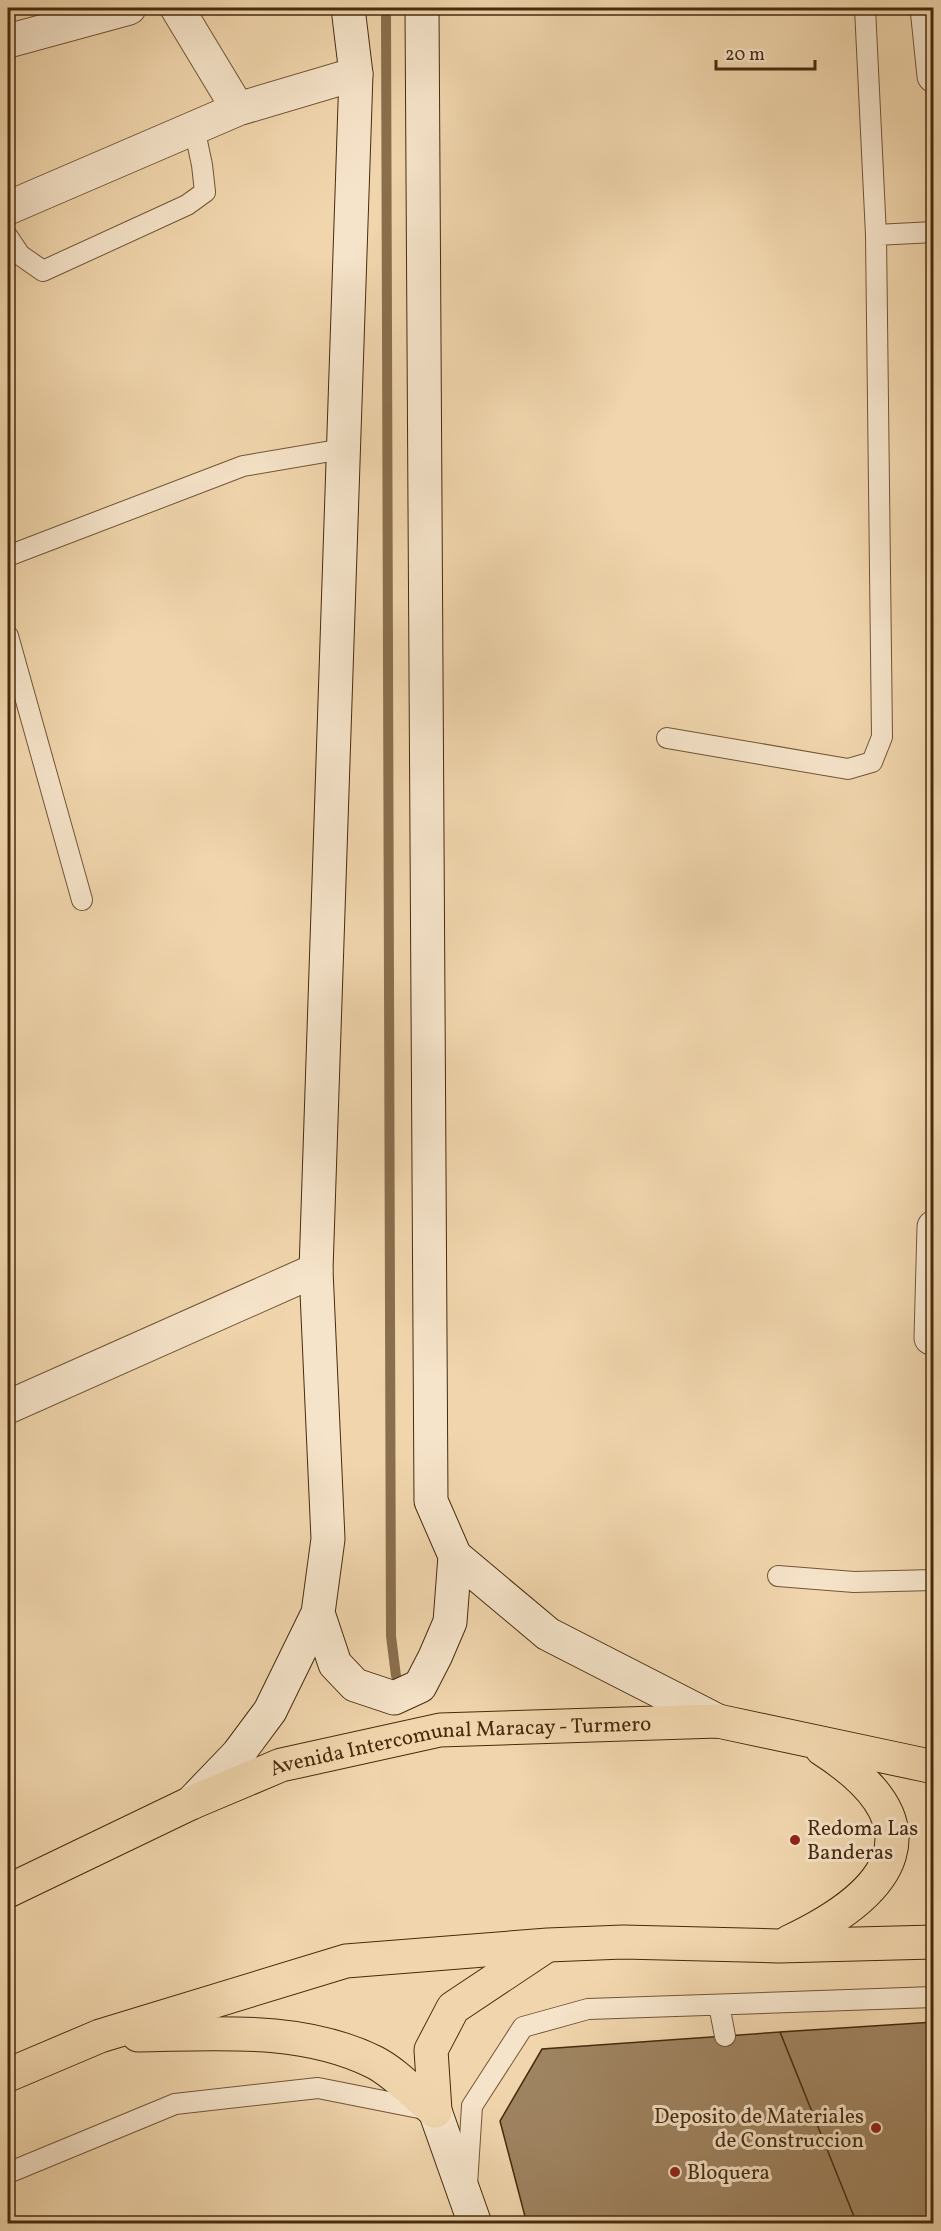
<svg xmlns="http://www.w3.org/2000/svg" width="941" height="2231" font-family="Vollkorn,serif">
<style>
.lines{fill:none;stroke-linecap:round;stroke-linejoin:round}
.stream{stroke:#8a6f4d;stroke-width:10}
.building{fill:#9f8461;stroke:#462b0e;stroke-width:1.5}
.lane-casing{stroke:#715636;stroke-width:22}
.street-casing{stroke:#715636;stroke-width:35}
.secondary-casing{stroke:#462b0e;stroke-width:35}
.primary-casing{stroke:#462b0e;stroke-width:35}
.lane{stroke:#f6e4ca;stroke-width:20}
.street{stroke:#f6e4ca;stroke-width:33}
.secondary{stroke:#f6e4ca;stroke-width:33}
.primary{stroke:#f1d6ad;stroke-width:33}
.poi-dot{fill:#8f2418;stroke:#f6e4ca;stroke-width:2}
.labels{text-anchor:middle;stroke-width:6;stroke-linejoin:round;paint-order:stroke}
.street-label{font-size:21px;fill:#462b0e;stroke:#f6e4ca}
.poi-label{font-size:21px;fill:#462b0e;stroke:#f6e4ca;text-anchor:start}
</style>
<rect width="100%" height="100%" fill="#f1d6ad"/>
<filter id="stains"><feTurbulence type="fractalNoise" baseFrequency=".00333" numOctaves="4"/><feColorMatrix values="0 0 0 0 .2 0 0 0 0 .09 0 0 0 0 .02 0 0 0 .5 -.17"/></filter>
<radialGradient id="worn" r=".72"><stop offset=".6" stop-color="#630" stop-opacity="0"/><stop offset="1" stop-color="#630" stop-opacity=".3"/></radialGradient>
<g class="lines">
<path class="stream" d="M 386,8 L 391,1636 L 396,1676"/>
</g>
<path class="building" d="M 934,2022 L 934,2224 L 857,2224 L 780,2032 Z
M 780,2032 L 857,2224 L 527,2224 L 500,2121 L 542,2049 Z"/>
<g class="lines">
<defs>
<path id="lane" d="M 876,235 L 934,232
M 8,237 L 20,255 L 43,271 L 187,205 L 205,192 L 202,165 L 194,127
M 8,556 L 243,466 L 343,449
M 8,636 L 82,900
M 667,738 L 848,769 L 872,762 L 882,737 L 876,235 L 865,8
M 778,1576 L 854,1582 L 934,1580
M 719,2005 L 725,2036
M 8,2173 L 175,2104 L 318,2088 L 429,2110
M 467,2185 L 472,2106 L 523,2027 L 588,2009 L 934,1997"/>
<path id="street" d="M 177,8 L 238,109
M 927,8 L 934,76
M 8,41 L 129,8
M 8,208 L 238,109 L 356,74
M 931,1338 L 934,1227
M 8,1407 L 316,1270"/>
<path id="secondary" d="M 422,8 L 431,1501 L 455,1556 L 548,1634 L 718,1721
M 318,1613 L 335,1664 L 355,1685 L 394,1698 L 420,1686 L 435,1657 L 450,1622 L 455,1556
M 191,1803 L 238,1754 L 270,1711 L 318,1613 L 328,1539 L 316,1270 L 356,74 L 348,8
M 435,2111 L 475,2224"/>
<g id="primary">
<path id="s1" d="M 8,1891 L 191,1803 L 281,1765 L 440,1730 L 718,1721 L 934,1767"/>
<path d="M 789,1942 C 895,1892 940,1825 822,1749"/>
<path d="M 138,2035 C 217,2034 301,2026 374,2062 C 396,2073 416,2096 435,2111"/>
<path d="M 8,2075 L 100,2036 L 346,1961 L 548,1945 L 623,1942 L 779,1946 L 934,1942"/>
<path d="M 435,2111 L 431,2050 L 453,2008 L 546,1946"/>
</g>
</defs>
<use href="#lane" class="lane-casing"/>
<use href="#street" class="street-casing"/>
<use href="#secondary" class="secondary-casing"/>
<use href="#primary" class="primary-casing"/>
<use href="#lane" class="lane"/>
<use href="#street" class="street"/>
<use href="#secondary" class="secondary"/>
<use href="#primary" class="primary"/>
</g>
<g class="poi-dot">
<circle cx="795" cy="1840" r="6"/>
<circle cx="876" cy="2128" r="6"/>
<circle cx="675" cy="2172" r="6"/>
</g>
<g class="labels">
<g class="street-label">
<text dy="7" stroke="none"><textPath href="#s1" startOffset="482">Avenida Intercomunal Maracay - Turmero</textPath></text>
</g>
<g class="poi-label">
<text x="807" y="1835">Redoma Las<tspan x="807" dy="24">Banderas</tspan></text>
<text x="864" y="2123" text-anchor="end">Deposito de Materiales<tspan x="864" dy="24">de Construccion</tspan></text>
<text x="687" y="2179">Bloquera</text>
</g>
</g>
<rect width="941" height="2231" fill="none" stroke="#f1d6ad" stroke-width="30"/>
<rect x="9" y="9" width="923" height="2213" fill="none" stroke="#462b0e" stroke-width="3"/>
<rect x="15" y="15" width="911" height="2201" fill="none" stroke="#462b0e" stroke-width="1.5"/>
<path d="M716 60v9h99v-9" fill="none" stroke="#462b0e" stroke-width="3"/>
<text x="725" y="60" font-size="18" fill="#462b0e" stroke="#f6e4ca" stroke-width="4.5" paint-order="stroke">20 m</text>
<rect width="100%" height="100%" filter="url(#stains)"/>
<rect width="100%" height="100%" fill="url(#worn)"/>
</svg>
